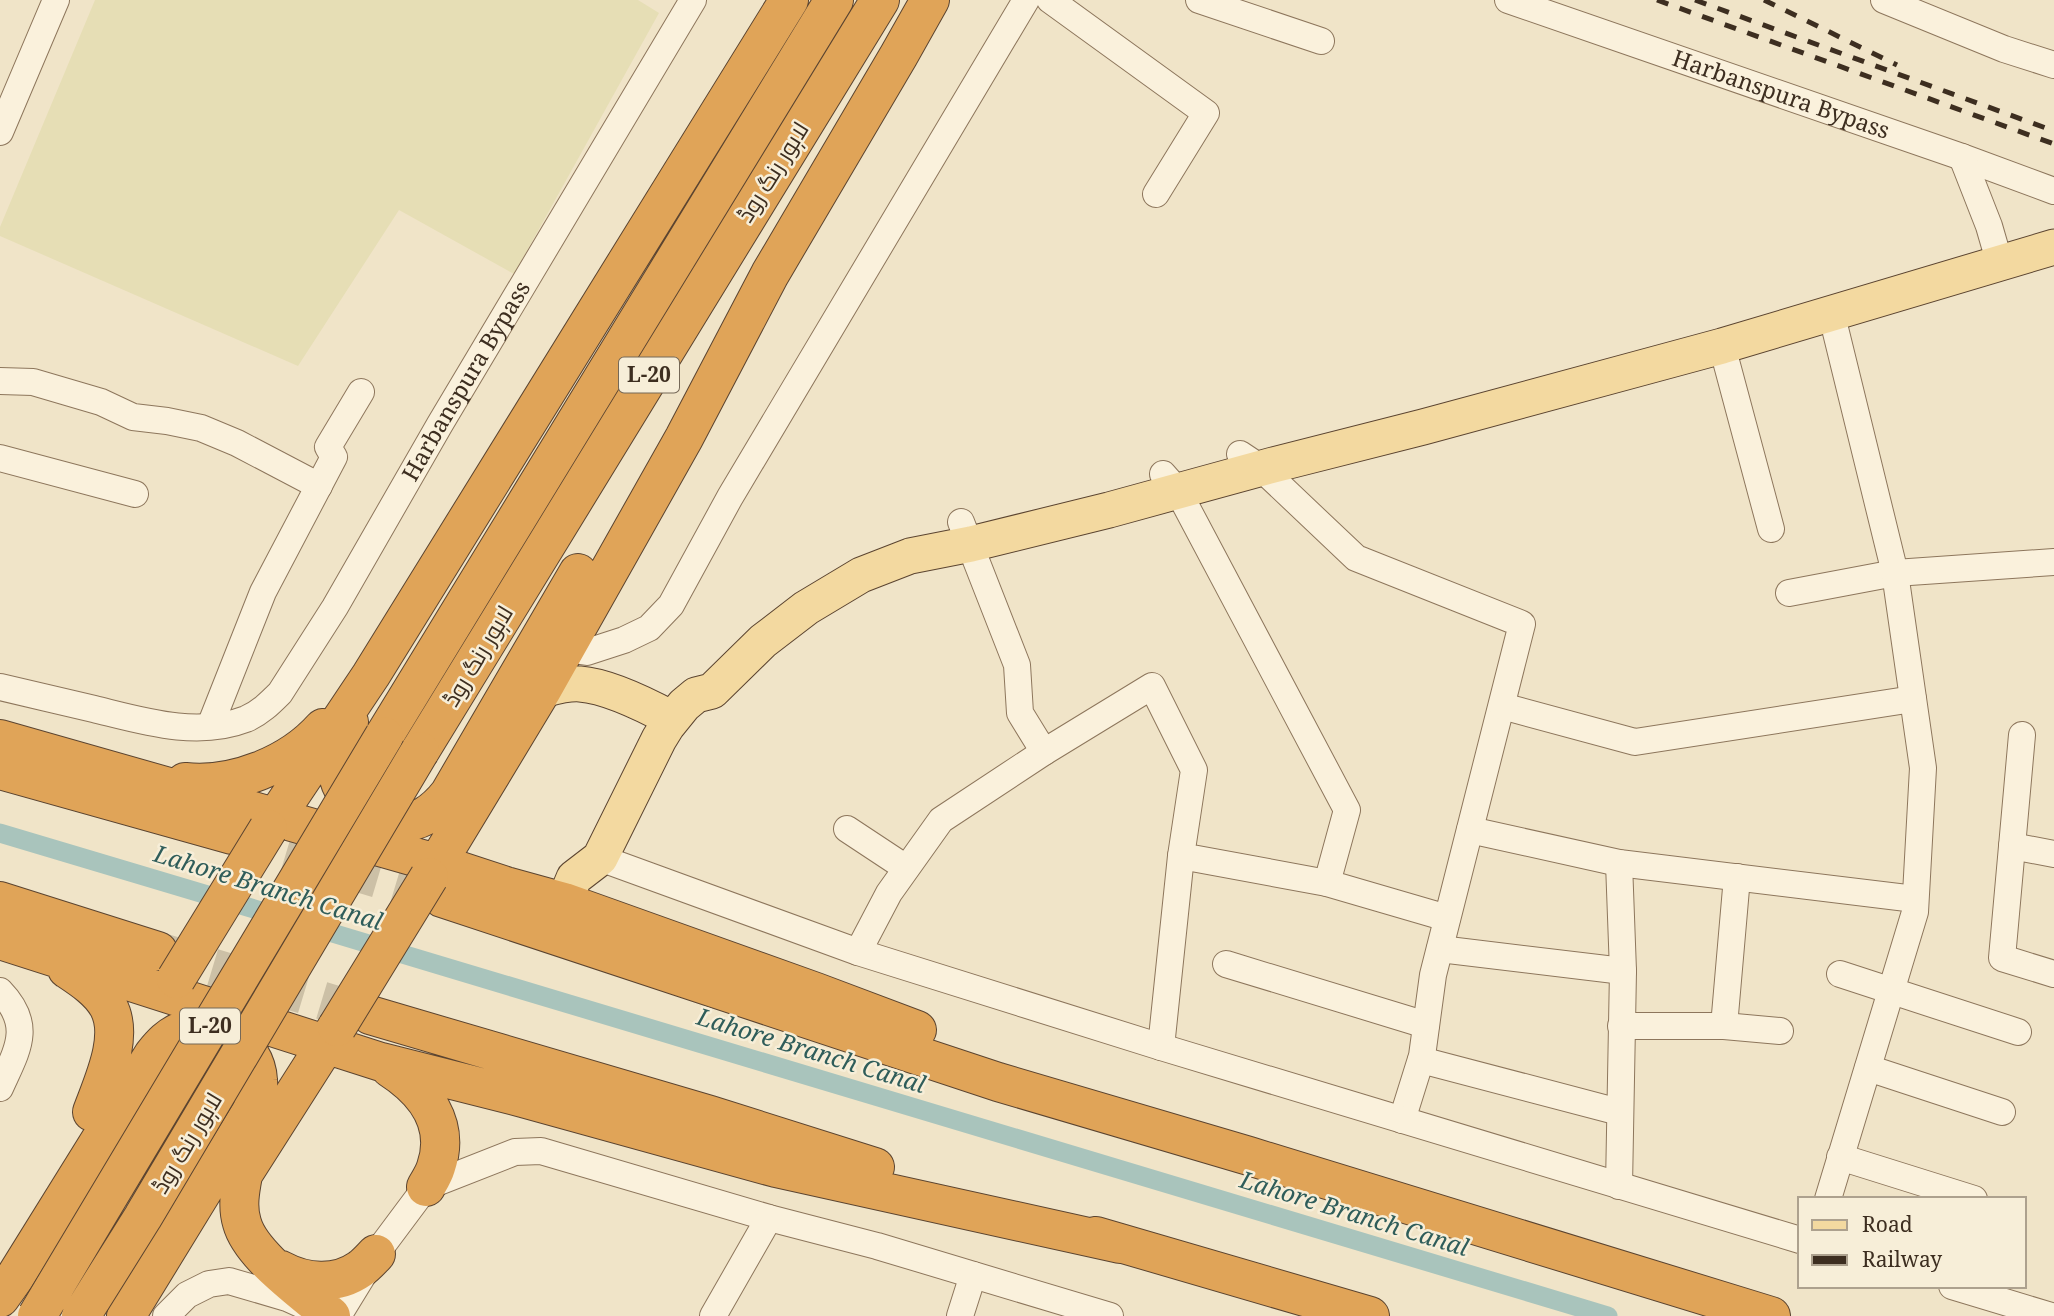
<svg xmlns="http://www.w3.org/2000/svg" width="2054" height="1316" font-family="'Noto Serif',Cairo,serif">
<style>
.farmland{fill:#e6deb5}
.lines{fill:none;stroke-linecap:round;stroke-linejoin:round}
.canal{stroke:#a9c4bc;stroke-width:19}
.highway-tunnel{stroke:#ccc0a6;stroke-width:38;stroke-dasharray:38 19;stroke-linecap:butt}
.minor-casing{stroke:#8d765c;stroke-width:28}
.major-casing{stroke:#5b4430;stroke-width:37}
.highway-casing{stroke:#5b4430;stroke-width:40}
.minor{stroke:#faf1dc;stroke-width:26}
.major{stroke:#f3d9a0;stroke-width:35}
.highway{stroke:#e0a458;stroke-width:38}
.rail{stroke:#3d2e20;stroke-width:5;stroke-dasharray:12 12;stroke-linecap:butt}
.highway-bridge-casing{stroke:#5b4430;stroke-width:40;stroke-linecap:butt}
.highway-bridge{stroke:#e0a458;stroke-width:38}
.labels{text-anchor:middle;stroke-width:5;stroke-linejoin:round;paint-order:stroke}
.shield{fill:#f7eed8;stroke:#756857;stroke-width:2}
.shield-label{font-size:21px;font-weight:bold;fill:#3d2e20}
.street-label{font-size:23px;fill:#3d2e20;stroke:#f7eed8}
.water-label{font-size:24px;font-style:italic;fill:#2f5d5a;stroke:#f7eed8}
</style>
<rect width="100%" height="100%" fill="#f0e4c8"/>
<path class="farmland" d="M 95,0 L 638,0 L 659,13 L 514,274 L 399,210 L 298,366 L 0,236 L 0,227 Z"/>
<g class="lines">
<path class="canal" d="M 0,833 L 281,917
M 309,926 L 1608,1316"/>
<path class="highway-tunnel" d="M 232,835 L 442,898
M 158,951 L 370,1015"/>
<defs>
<g id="minor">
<path d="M 1050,0 L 1206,113 L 1156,194"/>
<path d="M 1199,0 L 1321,41"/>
<path id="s1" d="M 1508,0 L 1962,157 L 2054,191"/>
<path d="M 1884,0 L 2004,49 L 2054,65"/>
<path d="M 0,132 L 56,0"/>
<path d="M 1962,157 L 1989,226 L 2000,264"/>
<path d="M 1722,346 L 1771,529"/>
<path d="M 0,381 L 33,382 L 101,402 L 133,417 L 167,421 L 201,428 L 237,443 L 319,486"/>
<path d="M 1240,454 L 1261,468 L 1356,558 L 1522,624 L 1433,975 L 1422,1056 L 1402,1120"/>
<path d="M 0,458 L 135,494"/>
<path d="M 1163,474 L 1178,491 L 1347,810 L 1327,883 L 1447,918"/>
<path d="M 961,522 L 1017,665 L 1020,713 L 1044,752 L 1152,686 L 1194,770 L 1181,856 L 1327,883"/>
<path d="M 1789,593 L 1895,573 L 2054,562"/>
<path d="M 568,645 L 580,651 L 587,652 L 624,640 L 649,628 L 671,605 L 730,497 L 1026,0"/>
<path id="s2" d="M 0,687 C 31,694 63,702 94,709 C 143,721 197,738 246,719 C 260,713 270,703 280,693 L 335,607 L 440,424 L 693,0"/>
<path d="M 1502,706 L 1635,742 L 1913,699"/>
<path d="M 210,726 L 263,592 L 334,457 L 328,447 L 361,392"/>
<path d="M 2022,735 L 2002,958 L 2054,974"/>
<path d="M 847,829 L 906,868"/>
<path d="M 1470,830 L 1619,863 L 1915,899"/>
<path d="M 2012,846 L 2054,854"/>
<path d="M 600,858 L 858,952 L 1161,1047 L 1800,1240"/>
<path d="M 1440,949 L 1623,971"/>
<path d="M 858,952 L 889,893 L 941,820 L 1044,752"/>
<path d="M 1226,964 L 1426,1025"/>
<path d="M 1840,974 L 2018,1032"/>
<path d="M 0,991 C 34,1026 17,1050 0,1088"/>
<path d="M 1621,1026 L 1724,1026 L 1780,1031"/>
<path d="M 1724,1026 L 1737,877"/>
<path d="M 1161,1047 L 1181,856"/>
<path d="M 1421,1060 L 1619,1112"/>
<path d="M 1868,1068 L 2002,1112"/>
<path d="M 1840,1157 L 1974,1199"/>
<path d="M 1619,1186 L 1623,971 L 1619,863"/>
<path d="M 1828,1199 L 1915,912 L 1923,768 L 1895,573 L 1831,312"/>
<path d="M 1952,1286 L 2051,1316"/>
<path d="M 166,1316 L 187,1295 L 209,1284 L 229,1281 L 287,1298 L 307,1307"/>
<path d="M 338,1316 L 376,1254 L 426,1187 L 515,1152 L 541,1151 L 769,1218 L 877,1246 L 1110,1316"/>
<path d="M 713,1316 L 769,1218"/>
<path d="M 960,1316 L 973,1275"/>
</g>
<path id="major" d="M 542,690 C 554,687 567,683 580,684 C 607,686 648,706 672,719
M 564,902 L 574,878 L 600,858 L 659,739 L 667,726 L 684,705 L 696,695 L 712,691 L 763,641 L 806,608 L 861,575 L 910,556 L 971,544 L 1109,510 L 1273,465 L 1423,427 L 1722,346 L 2054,247"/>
<path id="highway" d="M 349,722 C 343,738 336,753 337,770 C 342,810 390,835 425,816 C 435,810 442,803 449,794 L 578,573
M 384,736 L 834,0
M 0,739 L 436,863 L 506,886 L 564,902 L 816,992 L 917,1030
M 420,751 L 880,0
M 0,770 L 232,835
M 185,782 C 233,787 290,765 323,728
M 268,829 L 371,675 L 789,0
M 429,877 L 542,690 L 684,438 L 770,274 L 899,55 L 930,0
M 442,898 L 998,1082 L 1249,1156 L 1771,1316
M 0,901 L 158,951
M 0,940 L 381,1062 L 523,1098 L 776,1168 L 1120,1244
M 67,969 C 82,979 99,990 108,1006 C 125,1036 103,1082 92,1112
M 370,1015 L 710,1115 L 875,1167
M 390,1068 C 424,1090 451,1123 436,1167 C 434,1174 430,1180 426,1187
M 243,1175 C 240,1191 237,1207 242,1223 C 251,1256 305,1293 331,1316
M 242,1176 L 337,1027
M 1096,1236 L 1370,1316
M 281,1270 C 305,1283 336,1286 360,1269 C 366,1265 371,1259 376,1254
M 0,1298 L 15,1277 L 153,1055 C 161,1045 170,1035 182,1031 C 217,1020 256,1043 258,1080 C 259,1092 255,1101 251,1112 L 126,1316"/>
</defs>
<use href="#minor" class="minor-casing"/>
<use href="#major" class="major-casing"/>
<use href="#highway" class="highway-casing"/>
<use href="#minor" class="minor"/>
<use href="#major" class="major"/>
<use href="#highway" class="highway"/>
<path class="rail" d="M 1657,0 L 2054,144
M 1695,0 L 2054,131
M 1764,0 L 1897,65"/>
<defs>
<path id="highway-bridge" d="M 176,979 L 268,829
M 337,1027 L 429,877
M 37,1316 L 384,736
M 81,1316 L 143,1217 L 420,751"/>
</defs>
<use href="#highway-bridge" class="highway-bridge-casing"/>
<use href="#highway-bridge" class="highway-bridge"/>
</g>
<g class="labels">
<g class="shield">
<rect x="619" y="357.5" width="60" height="35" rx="5"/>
<rect x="180" y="1008.5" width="60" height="35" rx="5"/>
</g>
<g class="shield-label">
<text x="649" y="382">L-20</text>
<text x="210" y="1033">L-20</text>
</g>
<g class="street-label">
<text dy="8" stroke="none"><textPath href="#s1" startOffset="289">Harbanspura Bypass</textPath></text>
<text transform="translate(773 172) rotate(-58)" y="8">لاہور رنگ روڈ</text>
<text dy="8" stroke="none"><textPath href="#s2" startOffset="658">Harbanspura Bypass</textPath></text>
<text transform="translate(478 656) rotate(-59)" y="8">لاہور رنگ روڈ</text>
<text transform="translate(187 1143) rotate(-59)" y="8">لاہور رنگ روڈ</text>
</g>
<g class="water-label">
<text transform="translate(268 888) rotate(17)" y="8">Lahore Branch Canal</text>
<text transform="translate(811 1051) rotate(17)" y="8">Lahore Branch Canal</text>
<text transform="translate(1354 1214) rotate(17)" y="8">Lahore Branch Canal</text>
</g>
</g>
<rect x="1798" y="1197" width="228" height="91" fill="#f7eed8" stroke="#ada18e" stroke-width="2"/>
<rect x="1812" y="1220" width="35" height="10" fill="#f3d9a0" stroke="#ada18e" stroke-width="2"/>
<text x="1862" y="1232" font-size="21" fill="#3d2e20">Road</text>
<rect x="1812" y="1255" width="35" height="10" fill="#3d2e20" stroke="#ada18e" stroke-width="2"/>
<text x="1862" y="1267" font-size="21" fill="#3d2e20">Railway</text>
</svg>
